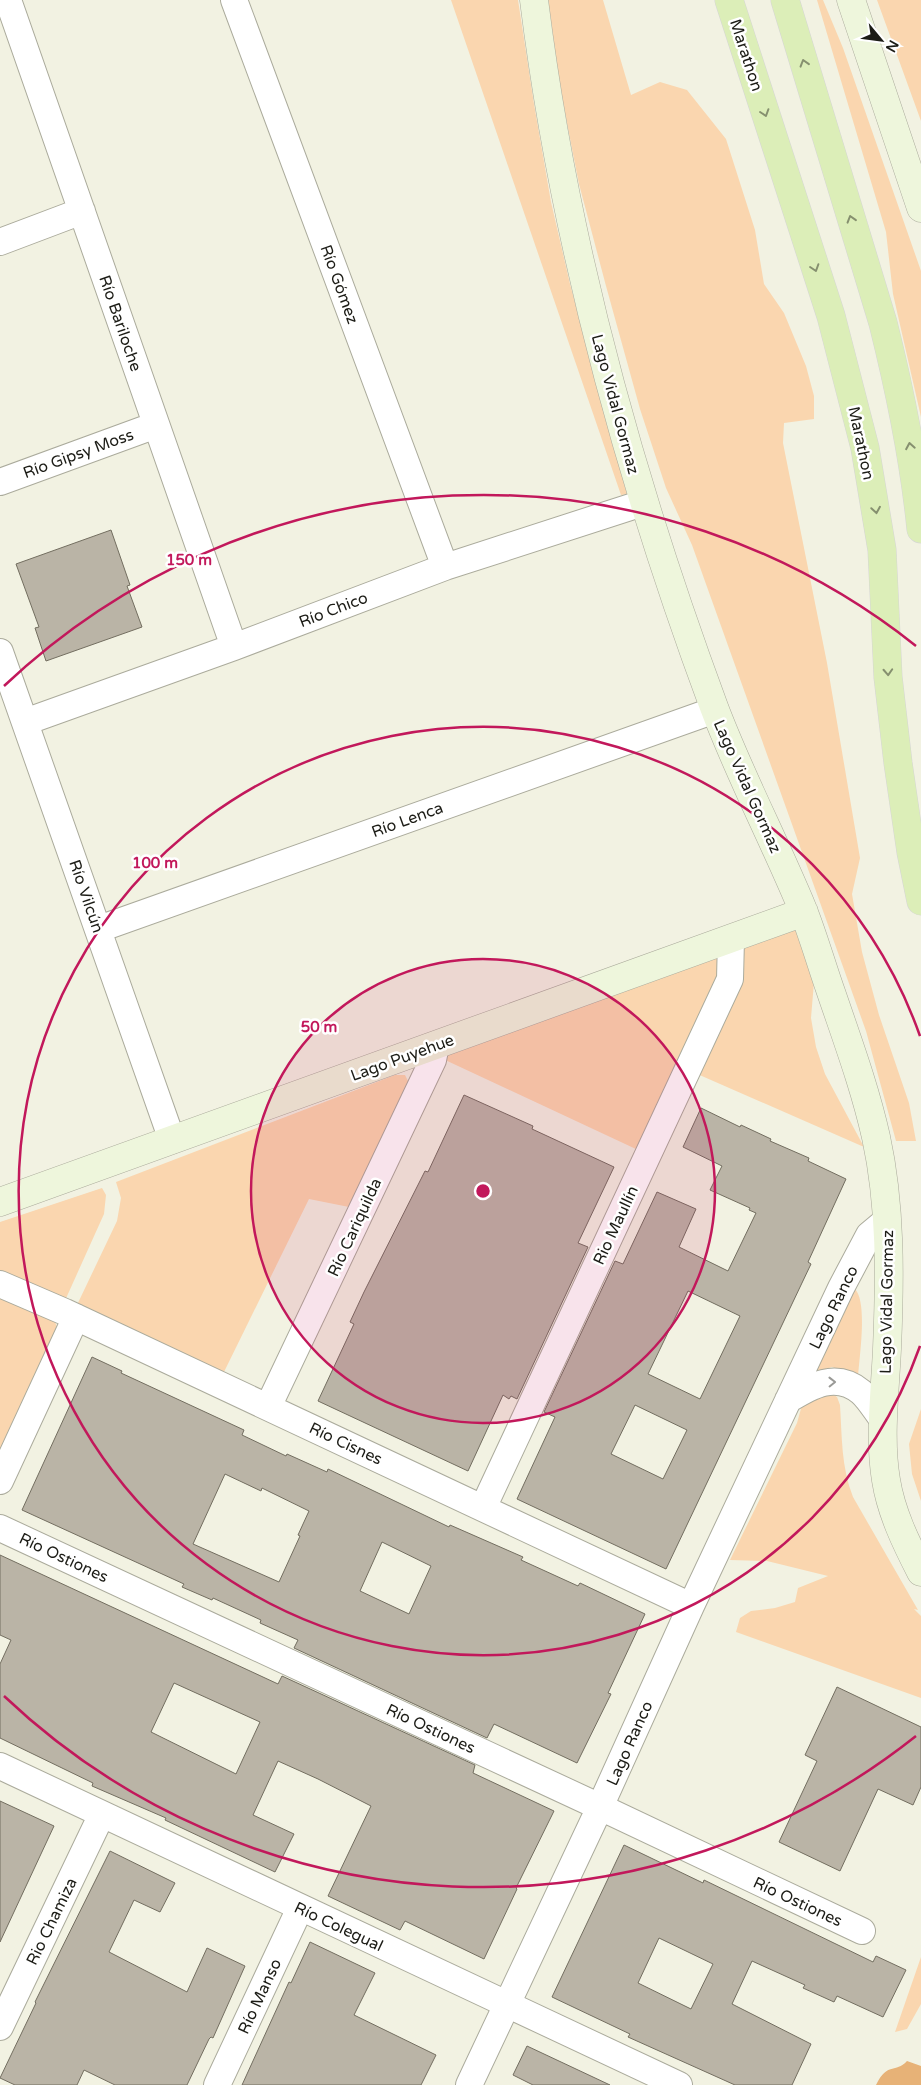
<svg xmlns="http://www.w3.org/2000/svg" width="921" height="2085" font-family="'Varela Round',sans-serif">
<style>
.green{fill:#fad6af}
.forest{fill:#e7b277}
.building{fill:#bab4a6;stroke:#736e60;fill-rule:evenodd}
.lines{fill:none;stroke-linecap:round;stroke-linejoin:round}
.street-casing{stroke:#abab9c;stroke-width:28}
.secondary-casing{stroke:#abab9c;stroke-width:29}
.primary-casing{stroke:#d6d6d5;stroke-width:29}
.street{stroke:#fff;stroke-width:26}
.secondary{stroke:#eef6dc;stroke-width:28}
.primary{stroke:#dceeb8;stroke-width:28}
.oneway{stroke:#86906f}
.oneway2{stroke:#999996}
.ring{fill:none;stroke:#c2185b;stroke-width:2.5}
.labels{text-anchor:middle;stroke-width:5;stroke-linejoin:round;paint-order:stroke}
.street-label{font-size:16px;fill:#1c1c16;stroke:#fff}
.centre{fill:#c2185b;stroke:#fff;stroke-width:2.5}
.ring-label{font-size:15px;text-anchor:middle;font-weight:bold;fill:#c2185b;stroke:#fff;stroke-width:5;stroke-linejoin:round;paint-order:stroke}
</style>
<rect width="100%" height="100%" fill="#f2f2e2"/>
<path class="green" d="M 451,0 L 518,0 L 534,104 L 551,202 L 570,284 L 627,494 L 621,495 Z
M 548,0 L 603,0 L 631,95 L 660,82 L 687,90 L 726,139 L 755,230 L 764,284 L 784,313 L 806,366 L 814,396 L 814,419 L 784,423 L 783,443 L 827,663 L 860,858 L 852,894 L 862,952 L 879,1015 L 909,1103 L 916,1141 L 896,1141 L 866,1031 L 692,545 L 666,488 L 640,409 L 606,286 L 579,184 L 560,88 Z
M 817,0 L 823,0 L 843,48 L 921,271 L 921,417 L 893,294 L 886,232 Z
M 877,0 L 921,0 L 921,121 Z
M 804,912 L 814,982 L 811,1018 L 816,1047 L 825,1074 L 864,1147 L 679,1066 L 638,1150 L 443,1059 L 446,1053 Z
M 395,1075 L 405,1075 L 409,1083 L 354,1208 L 309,1199 L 222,1376 L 77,1305 L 117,1221 L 121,1198 L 116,1182 Z
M 102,1188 L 106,1195 L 104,1214 L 63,1305 L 0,1275 L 0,1222 Z
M 855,1289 C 868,1303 859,1358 858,1378 L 832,1367 L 813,1373 Z
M 0,1292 L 54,1319 L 58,1330 L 0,1467 Z
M 829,1392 L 837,1397 L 840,1405 C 842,1436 841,1467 853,1497 L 918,1610 L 914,1609 L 921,1616 L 921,1698 L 736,1632 L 740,1618 L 751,1611 L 775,1608 L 795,1602 L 798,1588 L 828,1576 L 767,1561 L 730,1560 L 797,1423 L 804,1398 Z
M 921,1409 L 921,1501 L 912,1474 L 909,1444 Z
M 921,1957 L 921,2004 L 907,2029 L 895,2032 Z"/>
<path class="forest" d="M 907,2061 L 921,2066 L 921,2085 L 876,2085 C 888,2061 895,2074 907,2061 Z"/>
<path class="building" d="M 111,530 L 130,585 L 127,586 L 142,627 L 46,661 L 35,628 L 39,627 L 16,564 Z
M 464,1095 L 533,1126 L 532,1129 L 614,1167 L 578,1243 L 588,1247 L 517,1399 L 511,1396 L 509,1399 L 503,1395 L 468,1471 L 318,1401 L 354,1324 L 350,1322 L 364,1292 L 425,1171 L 428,1172 Z
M 701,1108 L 740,1127 L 741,1125 L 771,1139 L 770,1141 L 809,1158 L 808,1161 L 846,1179 L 808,1262 L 811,1264 L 666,1569 L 517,1499 L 555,1417 L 544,1412 L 615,1261 L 623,1264 L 657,1192 L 696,1209 L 679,1247 L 728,1271 L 756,1213 L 749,1210 L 750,1208 L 710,1190 L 722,1166 L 683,1147 ZM 688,1291 L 740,1316 L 700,1399 L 648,1374 ZM 635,1405 L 687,1430 L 663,1479 L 611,1454 Z
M 92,1357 L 122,1371 L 121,1373 L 244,1430 L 242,1435 L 286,1456 L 287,1454 L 327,1472 L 328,1469 L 449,1527 L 450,1525 L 523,1557 L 521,1560 L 578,1586 L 580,1583 L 645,1614 L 608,1693 L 611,1694 L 577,1763 L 494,1724 L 487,1738 L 294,1648 L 298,1640 L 260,1623 L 261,1620 L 213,1598 L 212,1600 L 182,1587 L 184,1584 L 22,1510 ZM 225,1474 L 261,1491 L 262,1488 L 309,1511 L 298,1535 L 300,1536 L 279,1582 L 193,1544 ZM 382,1542 L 431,1566 L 409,1614 L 360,1591 Z
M 0,1555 L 278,1684 L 282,1676 L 475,1765 L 473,1773 L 554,1811 L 516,1888 L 517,1889 L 484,1959 L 405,1921 L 400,1930 L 328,1896 L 371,1806 L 318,1779 L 278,1761 L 253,1815 L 294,1834 L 275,1872 L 165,1820 L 166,1818 L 92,1786 L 93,1783 L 0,1738 L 0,1664 L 11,1640 L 0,1635 ZM 174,1683 L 260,1722 L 236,1774 L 151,1732 Z
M 837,1687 L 921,1727 L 921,1787 L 913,1805 L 878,1789 L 840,1871 L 779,1842 L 817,1761 L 805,1755 Z
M 0,1801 L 54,1826 L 0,1942 Z
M 624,1845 L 703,1883 L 704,1880 L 873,1962 L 876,1956 L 906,1970 L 883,2017 L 837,1996 L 834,2002 L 803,1988 L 805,1985 L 752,1961 L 732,2004 L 811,2044 L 792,2085 L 735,2085 L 628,2037 L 630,2034 L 552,1997 ZM 659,1938 L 713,1964 L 691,2009 L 638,1983 Z
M 110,1851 L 175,1883 L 160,1912 L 134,1900 L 109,1952 L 187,1992 L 207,1948 L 245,1966 L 213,2038 L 211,2037 L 209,2039 L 187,2085 L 115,2085 L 84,2070 L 77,2085 L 15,2085 L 0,2078 L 36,2003 L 35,2002 Z
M 310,1942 L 375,1973 L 354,2015 L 436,2055 L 421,2085 L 242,2085 L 289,1982 L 291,1983 Z
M 527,2046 L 610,2085 L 533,2085 L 513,2075 Z"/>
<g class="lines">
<defs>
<path id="street" d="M 8,0 L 234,647
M 234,0 L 445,567
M 0,242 L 82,211
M 0,482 L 156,425
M 0,652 L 172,1140
M 25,722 L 234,647 L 445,567 L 643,503
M 99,929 L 715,710
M 0,1284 L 65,1312 L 691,1606
M 788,1400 C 811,1386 836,1371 861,1392 C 869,1399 876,1411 883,1420
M 268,1407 L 433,1060 L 436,1045
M 0,1481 L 76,1317
M 483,1508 L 730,979 L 731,939
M 0,1528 L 600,1807 L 862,1931
M 0,1766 L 679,2085
M 0,2027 L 102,1814
M 217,2085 L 300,1908
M 469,2085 L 600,1807 L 691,1606 L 841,1288 L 869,1235 L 887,1220"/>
<path id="secondary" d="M 534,0 C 564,242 629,478 714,707 C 740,776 775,842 803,910 C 814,938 822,967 832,995 C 848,1042 865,1088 876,1137 C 891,1206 890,1278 887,1349 C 885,1392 879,1438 886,1480 C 891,1512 906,1543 921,1572
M 851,0 L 921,208
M 0,1202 L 804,912"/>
<path id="primary" d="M 729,0 L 831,316 L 865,448 L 882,550 L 888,677 L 898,763 L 911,852 L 921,901
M 785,0 L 883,323 C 900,391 914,459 921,529"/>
</defs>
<use href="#street" class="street-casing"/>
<use href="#secondary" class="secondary-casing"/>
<use href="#primary" class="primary-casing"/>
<use href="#street" class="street"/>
<use href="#secondary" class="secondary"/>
<use href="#primary" class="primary"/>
</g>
<defs><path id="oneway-chevron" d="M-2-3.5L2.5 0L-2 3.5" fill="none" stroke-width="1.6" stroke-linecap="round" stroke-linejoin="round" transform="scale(1.25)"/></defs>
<g class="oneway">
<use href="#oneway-chevron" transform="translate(804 63) rotate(-107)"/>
<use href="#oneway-chevron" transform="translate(765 113) rotate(72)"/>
<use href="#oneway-chevron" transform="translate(851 219) rotate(-107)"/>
<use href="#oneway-chevron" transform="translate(815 268) rotate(72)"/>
<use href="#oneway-chevron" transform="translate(910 446) rotate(-100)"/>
<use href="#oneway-chevron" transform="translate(876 510) rotate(81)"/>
<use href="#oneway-chevron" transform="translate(888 672) rotate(87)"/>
</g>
<use class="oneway2" href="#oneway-chevron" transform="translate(832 1382) rotate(-1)"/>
<circle cx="483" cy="1191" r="232" fill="#c2185b" fill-opacity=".12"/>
<g class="ring">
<circle cx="483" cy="1191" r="232"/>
<path d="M920 1346A464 464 0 1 1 920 1036"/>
<path d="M916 1736A696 696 0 0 1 4 1696M4 686A696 696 0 0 1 916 646"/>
</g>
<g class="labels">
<g class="street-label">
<text transform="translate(747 55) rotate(72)" y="6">Marathon</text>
<text transform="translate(340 284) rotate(70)" y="6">Río Gómez</text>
<text transform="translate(121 323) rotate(71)" y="6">Río Bariloche</text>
<text transform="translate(616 404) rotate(75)" y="6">Lago Vidal Gormaz</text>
<text transform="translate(862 443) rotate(78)" y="6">Marathon</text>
<text transform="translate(78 453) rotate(-20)" y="6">Río Gipsy Moss</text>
<text transform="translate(333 609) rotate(-21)" y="6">Río Chico</text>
<text transform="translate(748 786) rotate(66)" y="6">Lago Vidal Gormaz</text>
<text transform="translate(407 819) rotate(-20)" y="6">Río Lenca</text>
<text transform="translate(87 896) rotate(71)" y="6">Río Vilcún</text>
<text transform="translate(402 1057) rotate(-20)" y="6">Lago Puyehue</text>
<text transform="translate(615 1225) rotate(-65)" y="6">Rio Maullín</text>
<text transform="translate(354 1227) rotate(-65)" y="6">Río Cariquilda</text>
<text transform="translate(886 1302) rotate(-89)" y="6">Lago Vidal Gormaz</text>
<text transform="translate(833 1307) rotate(-64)" y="6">Lago Ranco</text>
<text transform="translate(346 1443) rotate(25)" y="6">Río Cisnes</text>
<text transform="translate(64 1557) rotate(25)" y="6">Río Ostiones</text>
<text transform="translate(431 1728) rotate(25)" y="6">Río Ostiones</text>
<text transform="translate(629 1743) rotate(-66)" y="6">Lago Ranco</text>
<text transform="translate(798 1901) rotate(25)" y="6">Río Ostiones</text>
<text transform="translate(51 1921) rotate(-64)" y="6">Rio Chamiza</text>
<text transform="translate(339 1926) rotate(25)" y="6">Río Colegual</text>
<text transform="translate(259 1996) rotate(-65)" y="6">Río Manso</text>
</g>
</g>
<circle cx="483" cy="1191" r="8" class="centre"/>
<g class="ring-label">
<text x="189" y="565">150 m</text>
<text x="155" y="868">100 m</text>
<text x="319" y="1032">50 m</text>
</g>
<g transform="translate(881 40) rotate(119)" stroke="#ffffff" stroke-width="4" paint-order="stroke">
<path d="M0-4L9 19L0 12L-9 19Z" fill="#1c1c16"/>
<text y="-8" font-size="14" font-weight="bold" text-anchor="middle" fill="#1c1c16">N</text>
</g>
</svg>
